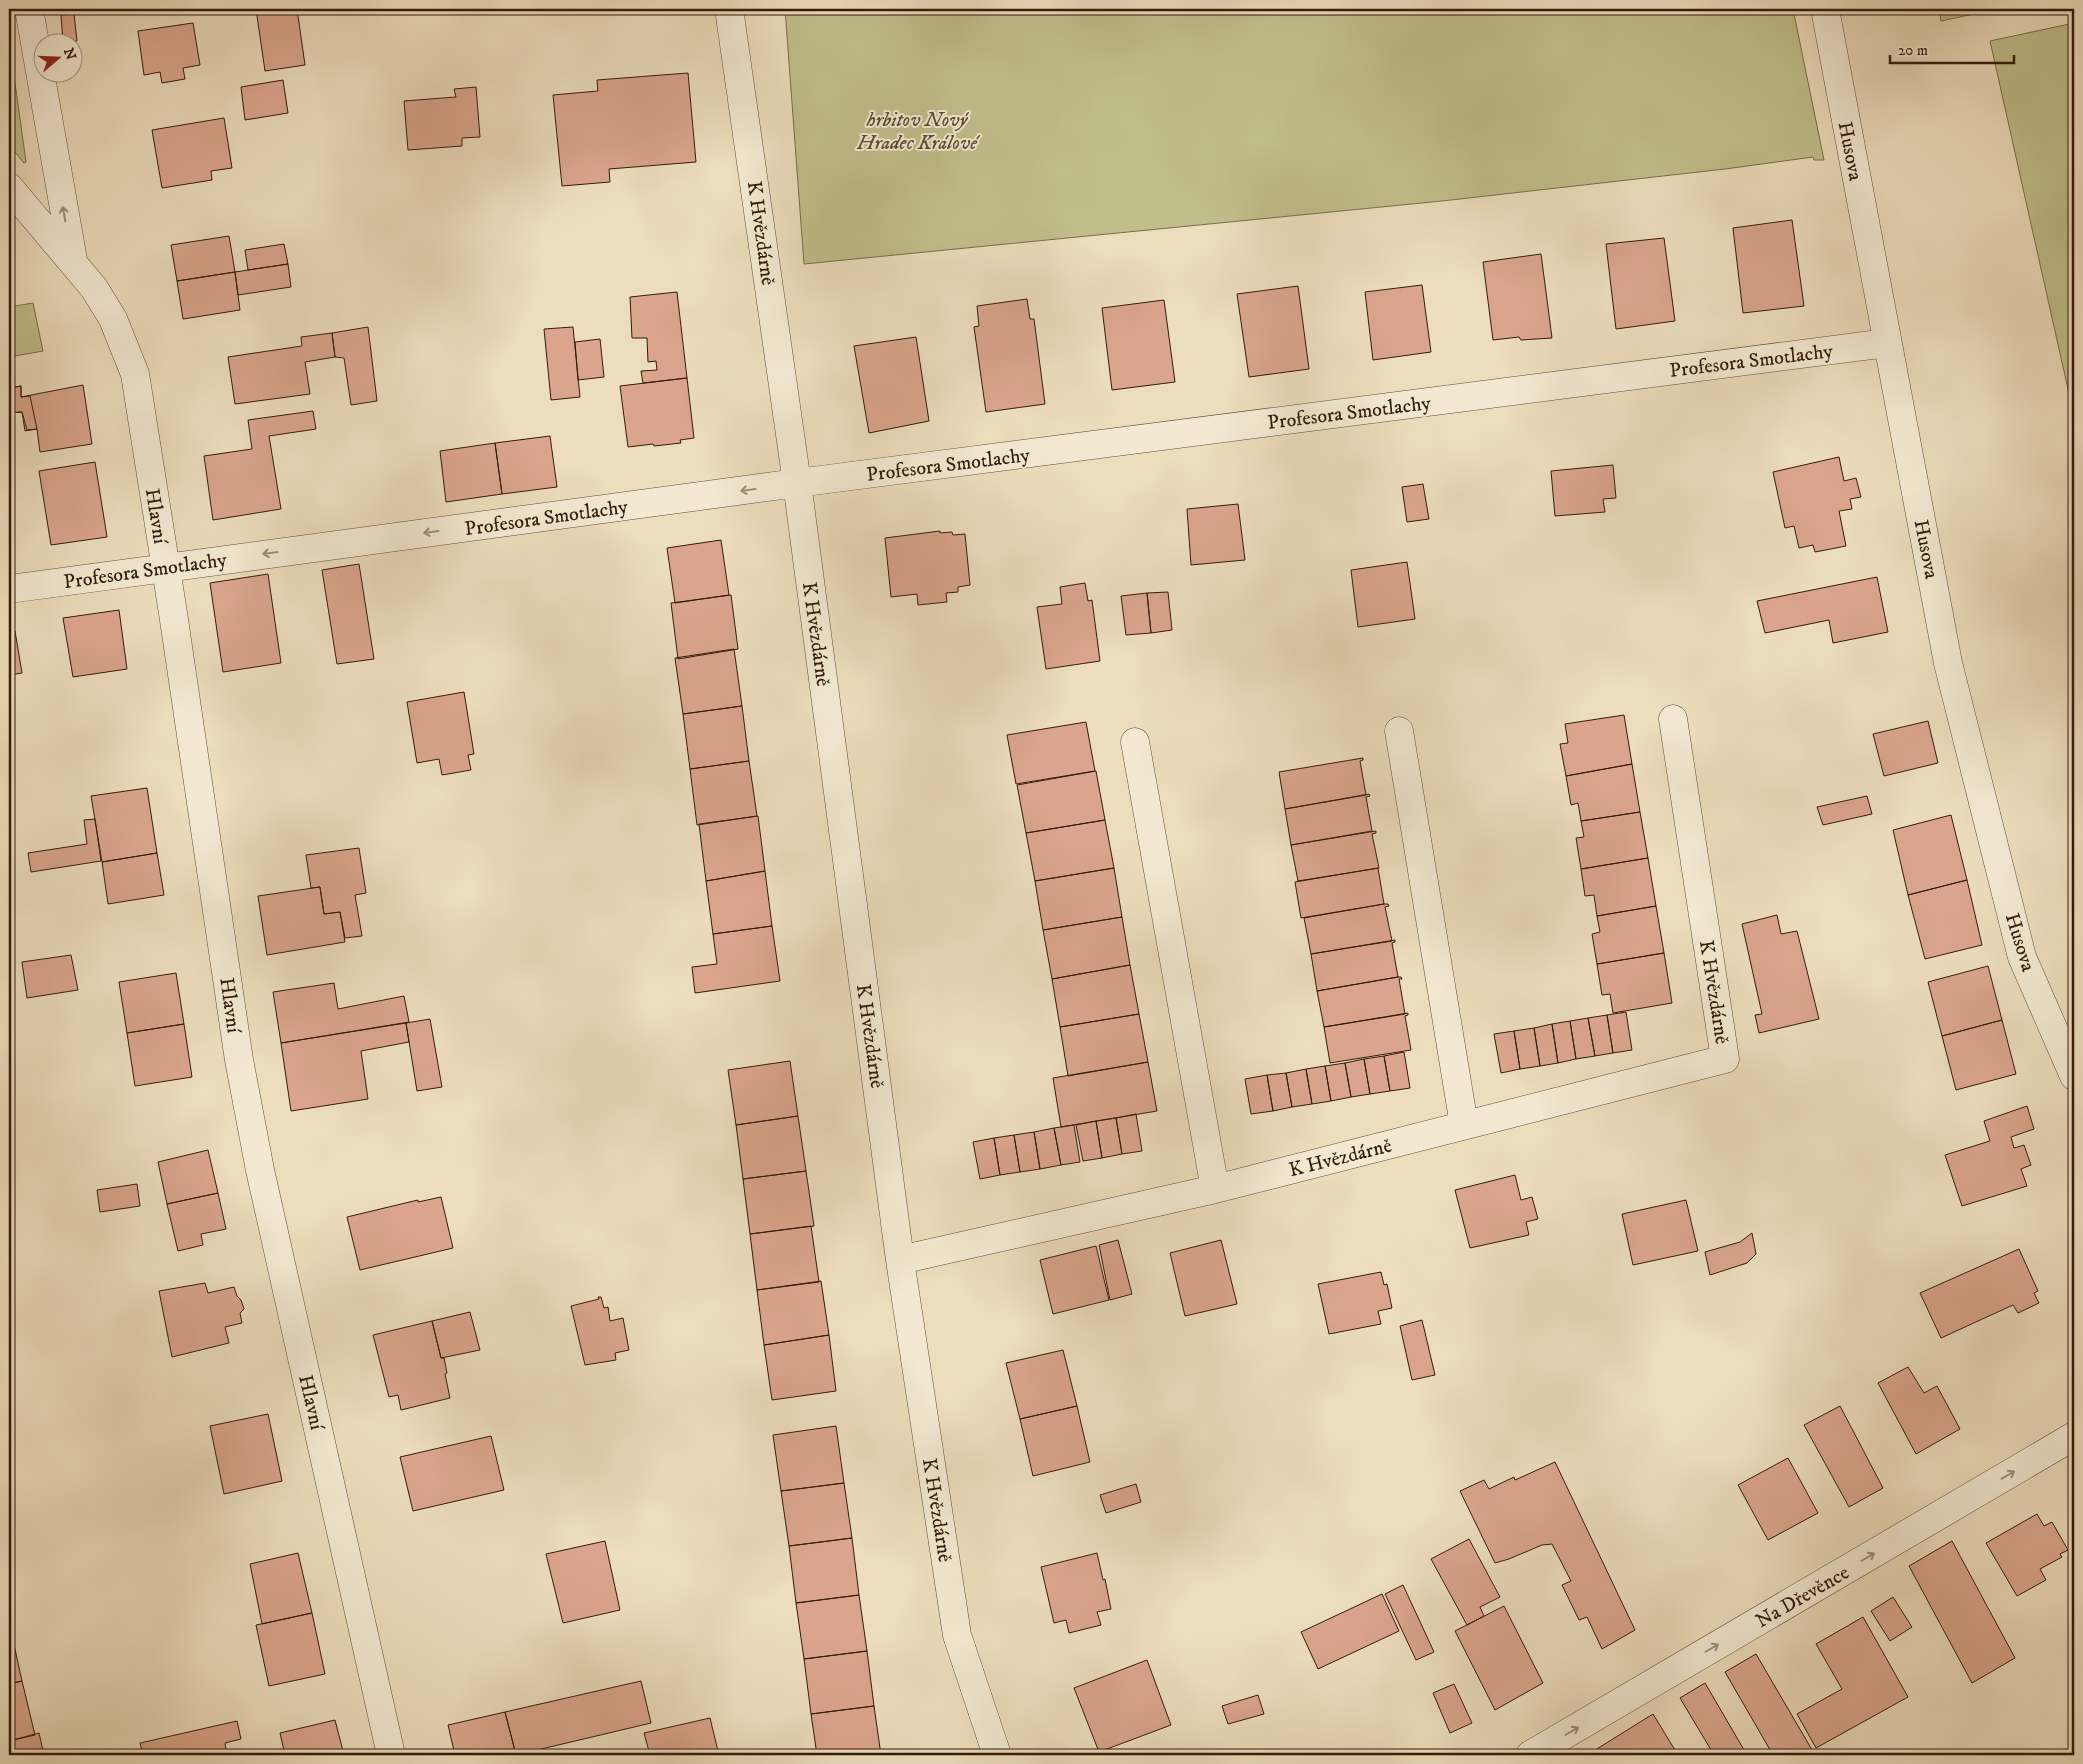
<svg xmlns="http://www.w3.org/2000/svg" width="2083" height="1764" font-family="'IM FELL DW Pica',serif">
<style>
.green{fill:#c0be8b;stroke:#7a6c4b}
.building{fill:#daa58c;stroke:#331b0b}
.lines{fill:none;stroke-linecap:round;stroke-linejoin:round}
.minor-casing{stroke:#614c37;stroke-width:29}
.minor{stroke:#f3e9d3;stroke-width:28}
.oneway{stroke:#9d8c79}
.labels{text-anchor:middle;stroke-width:4;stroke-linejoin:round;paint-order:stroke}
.park-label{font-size:20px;font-style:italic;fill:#5d4c31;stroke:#f3e9d3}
.street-label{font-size:20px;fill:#331b0b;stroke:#f3e9d3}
</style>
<rect width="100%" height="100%" fill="#ecddbc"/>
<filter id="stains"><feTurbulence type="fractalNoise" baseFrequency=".004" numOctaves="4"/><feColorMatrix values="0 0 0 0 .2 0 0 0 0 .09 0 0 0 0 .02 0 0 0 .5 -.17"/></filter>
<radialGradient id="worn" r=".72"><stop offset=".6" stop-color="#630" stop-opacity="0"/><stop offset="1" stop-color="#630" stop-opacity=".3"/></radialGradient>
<path class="green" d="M 785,9 L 1793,9 L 1824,160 L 1814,160 L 1813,157 L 1725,169 L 1442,201 L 804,264 Z
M 1939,9 L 1997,9 L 1941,21 Z
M 2074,23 L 2074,416 L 1990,41 Z
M 9,66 L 15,83 L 26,162 L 24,163 L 9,145 Z
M 33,303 L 43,351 L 9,357 L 9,307 Z"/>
<path class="building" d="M 256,9 L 297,9 L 305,65 L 265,71 Z
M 74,14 L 77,41 L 63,42 L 61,15 Z
M 193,23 L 200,65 L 183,68 L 185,79 L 162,83 L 160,72 L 144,75 L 138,31 Z
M 688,73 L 696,162 L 609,169 L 610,182 L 562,186 L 553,95 L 598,91 L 597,80 Z
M 283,80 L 288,113 L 245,120 L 241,87 Z
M 476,87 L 480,137 L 462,138 L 462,146 L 408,150 L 404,101 L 456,97 L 454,89 Z
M 224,118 L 232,168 L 211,171 L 212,180 L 162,188 L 152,130 Z
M 1792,220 L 1804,306 L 1743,313 L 1733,228 Z
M 229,236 L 235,272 L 177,281 L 171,245 Z
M 1664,238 L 1675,321 L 1616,329 L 1606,244 Z
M 284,244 L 288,264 L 248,270 L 245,250 Z
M 1541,254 L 1552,338 L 1521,340 L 1519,337 L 1493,340 L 1483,262 Z
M 288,264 L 291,287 L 238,295 L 235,272 Z
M 235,272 L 240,310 L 183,319 L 177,281 Z
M 1422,285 L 1431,352 L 1373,360 L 1365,292 Z
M 1298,286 L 1309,369 L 1249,377 L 1237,294 Z
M 677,292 L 687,378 L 643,383 L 641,371 L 657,370 L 656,361 L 648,362 L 647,338 L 632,338 L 630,297 Z
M 1027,299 L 1030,319 L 1034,319 L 1045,404 L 986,412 L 974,327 L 979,326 L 977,306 Z
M 1164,300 L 1175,382 L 1112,390 L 1102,308 Z
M 368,327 L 377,401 L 351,405 L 344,358 L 335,357 L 332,333 Z
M 573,327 L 580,397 L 551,400 L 544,329 Z
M 332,333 L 335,357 L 305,362 L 310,394 L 235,404 L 228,357 L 302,346 L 301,337 Z
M 916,337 L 929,421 L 869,433 L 854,346 Z
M 600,339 L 604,377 L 578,380 L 575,342 Z
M 687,378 L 694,438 L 680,440 L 681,443 L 654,446 L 653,444 L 628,447 L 620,386 Z
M 83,385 L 92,444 L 40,452 L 37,429 L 27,430 L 22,412 L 9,413 L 9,388 L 21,386 L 21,397 Z
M 21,386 L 21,397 L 30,396 L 37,429 L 25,431 L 22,412 L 9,413 L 9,388 Z
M 313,411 L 316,429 L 269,436 L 281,509 L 213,520 L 204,456 L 252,449 L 248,420 Z
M 550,436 L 557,487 L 502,494 L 495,443 Z
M 495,443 L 502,494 L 446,502 L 440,451 Z
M 1839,457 L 1844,481 L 1856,478 L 1861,497 L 1850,499 L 1852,509 L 1839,511 L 1846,546 L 1815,552 L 1813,545 L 1799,548 L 1794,526 L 1785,528 L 1773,472 Z
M 95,462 L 107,537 L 51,545 L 39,471 Z
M 1613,465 L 1616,498 L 1603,499 L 1605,512 L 1555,516 L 1551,471 Z
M 1423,484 L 1429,519 L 1407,522 L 1402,487 Z
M 1238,504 L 1245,560 L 1191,565 L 1187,509 Z
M 940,531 L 940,533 L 952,532 L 953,535 L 965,534 L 970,585 L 958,587 L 958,592 L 946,593 L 947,602 L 918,605 L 917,594 L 891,597 L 885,538 Z
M 721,540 L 729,595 L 675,603 L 667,548 Z
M 1407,562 L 1415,619 L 1358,627 L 1351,570 Z
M 359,564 L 374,659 L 337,664 L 322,570 Z
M 268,574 L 281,663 L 223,672 L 210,583 Z
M 1877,577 L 1888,632 L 1833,643 L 1829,620 L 1765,633 L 1757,601 Z
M 1085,583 L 1088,601 L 1092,600 L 1100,661 L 1046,669 L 1037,607 L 1062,604 L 1060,587 Z
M 1168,592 L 1172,630 L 1151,633 L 1147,593 Z
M 1147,593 L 1151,633 L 1126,635 L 1121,596 Z
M 731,595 L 738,649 L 678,659 L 671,603 Z
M 119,610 L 127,669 L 73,677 L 63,618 Z
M 15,631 L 22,673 L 9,675 L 9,632 Z
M 734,649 L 742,706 L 683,714 L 675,658 Z
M 464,692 L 474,754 L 468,755 L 471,770 L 442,775 L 439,759 L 417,763 L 407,702 Z
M 742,706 L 749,761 L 690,769 L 683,714 Z
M 1624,715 L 1632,764 L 1566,776 L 1560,744 L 1568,743 L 1565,724 Z
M 1928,721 L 1938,763 L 1884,776 L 1873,734 Z
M 1086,722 L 1095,771 L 1016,784 L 1007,735 Z
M 1363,758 L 1363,760 L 1360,761 L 1366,795 L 1285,809 L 1279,772 Z
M 749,761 L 757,816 L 697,825 L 690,769 Z
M 1632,764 L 1640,812 L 1581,821 L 1578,803 L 1571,805 L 1566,776 Z
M 1096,771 L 1105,820 L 1026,833 L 1017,785 Z
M 147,788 L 157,853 L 102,862 L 91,796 Z
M 1369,794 L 1370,796 L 1366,797 L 1372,831 L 1291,845 L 1285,809 Z
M 1867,796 L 1872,814 L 1823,825 L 1817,807 Z
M 1640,812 L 1648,858 L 1581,869 L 1576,838 L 1584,837 L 1581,821 Z
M 1951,815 L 1967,880 L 1908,895 L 1893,830 Z
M 758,816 L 765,871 L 706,881 L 699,824 Z
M 95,819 L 101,861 L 31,872 L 28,853 L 87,844 L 84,820 Z
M 1105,820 L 1114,868 L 1035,881 L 1026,833 Z
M 1376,831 L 1376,833 L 1372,834 L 1379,868 L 1298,881 L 1291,845 Z
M 359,848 L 366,893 L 355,895 L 362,936 L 345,938 L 340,912 L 324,914 L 320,887 L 311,888 L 306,855 Z
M 157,853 L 164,895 L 108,904 L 102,862 Z
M 1648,858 L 1656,906 L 1597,916 L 1594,895 L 1585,896 L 1581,869 Z
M 1114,868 L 1122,917 L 1043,930 L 1035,881 Z
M 1378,868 L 1384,904 L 1301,918 L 1295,882 Z
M 765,871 L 772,926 L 713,934 L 706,881 Z
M 1967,880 L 1982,945 L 1925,959 L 1908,895 Z
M 320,887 L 324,914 L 340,912 L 345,942 L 267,955 L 258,896 Z
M 1384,904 L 1388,904 L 1389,906 L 1385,907 L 1392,941 L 1311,954 L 1304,918 Z
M 1656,906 L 1664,953 L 1597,964 L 1592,934 L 1600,932 L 1597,916 Z
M 1777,915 L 1781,934 L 1797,931 L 1819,1019 L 1759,1033 L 1755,1015 L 1762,1014 L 1742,924 Z
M 1122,917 L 1130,965 L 1052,979 L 1043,930 Z
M 772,926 L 780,981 L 695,993 L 692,967 L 717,964 L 713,934 Z
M 1395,940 L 1395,942 L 1392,943 L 1398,977 L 1317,991 L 1311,954 Z
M 1664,953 L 1672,1003 L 1613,1013 L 1610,994 L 1602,995 L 1597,964 Z
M 71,955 L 78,990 L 27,998 L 22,962 Z
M 1130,965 L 1139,1014 L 1060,1027 L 1052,979 Z
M 1988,966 L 2002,1020 L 1942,1036 L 1928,982 Z
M 176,973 L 184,1024 L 127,1033 L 119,982 Z
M 1398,977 L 1401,977 L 1402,979 L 1399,979 L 1405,1014 L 1324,1027 L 1317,991 Z
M 334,983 L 338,1009 L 404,996 L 409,1022 L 281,1043 L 273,992 Z
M 1626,1012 L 1632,1050 L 1613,1053 L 1607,1015 Z
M 1408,1013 L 1408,1015 L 1405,1016 L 1411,1050 L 1330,1063 L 1324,1027 Z
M 1139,1014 L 1148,1062 L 1068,1076 L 1060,1027 Z
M 1607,1015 L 1613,1053 L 1595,1056 L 1588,1018 Z
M 1588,1018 L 1595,1056 L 1576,1059 L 1570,1021 Z
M 430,1019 L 442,1087 L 417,1091 L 406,1023 Z
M 2002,1020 L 2016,1074 L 1956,1090 L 1942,1036 Z
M 1570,1021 L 1576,1059 L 1558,1063 L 1552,1024 Z
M 406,1023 L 409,1042 L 361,1051 L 368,1099 L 291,1111 L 281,1043 Z
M 184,1024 L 192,1077 L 135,1086 L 127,1033 Z
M 1552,1024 L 1558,1063 L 1540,1066 L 1534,1028 Z
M 1534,1028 L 1540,1066 L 1520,1069 L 1514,1031 Z
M 1514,1031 L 1520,1069 L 1501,1073 L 1494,1034 Z
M 1404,1052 L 1410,1088 L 1390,1091 L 1384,1056 Z
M 1384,1056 L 1390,1091 L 1370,1094 L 1364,1059 Z
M 1364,1059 L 1370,1094 L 1351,1097 L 1345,1063 Z
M 790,1061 L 798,1116 L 736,1125 L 728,1070 Z
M 1148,1062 L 1157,1111 L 1061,1127 L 1053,1078 Z
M 1345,1063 L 1351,1097 L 1331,1101 L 1325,1066 Z
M 1325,1066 L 1331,1101 L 1312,1104 L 1306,1069 Z
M 1306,1069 L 1312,1104 L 1292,1107 L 1286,1073 Z
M 1286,1073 L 1292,1107 L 1273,1111 L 1267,1075 Z
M 1267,1075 L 1273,1111 L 1251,1114 L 1245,1079 Z
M 2027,1106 L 2034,1129 L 2011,1137 L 2014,1148 L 2024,1145 L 2031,1165 L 2021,1169 L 2027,1186 L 1962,1206 L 1945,1155 L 1990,1141 L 1984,1121 Z
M 1136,1114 L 1142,1151 L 1122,1154 L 1116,1118 Z
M 798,1116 L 806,1171 L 743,1179 L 736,1125 Z
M 1116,1118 L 1122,1154 L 1102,1158 L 1096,1121 Z
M 1096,1121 L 1102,1158 L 1083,1161 L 1076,1125 Z
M 1074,1125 L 1080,1162 L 1061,1165 L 1054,1128 Z
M 1054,1128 L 1061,1165 L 1040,1169 L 1034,1132 Z
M 1034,1132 L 1040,1169 L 1020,1172 L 1014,1135 Z
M 1014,1135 L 1020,1172 L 1000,1175 L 994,1138 Z
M 994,1138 L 1000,1175 L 980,1179 L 973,1142 Z
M 208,1150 L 218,1193 L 167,1204 L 158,1162 Z
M 806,1171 L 814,1226 L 750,1234 L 743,1179 Z
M 1515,1175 L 1521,1200 L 1532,1197 L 1538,1219 L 1526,1222 L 1529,1235 L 1470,1248 L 1455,1190 Z
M 137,1184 L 140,1206 L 100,1212 L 97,1190 Z
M 218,1193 L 226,1229 L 201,1234 L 203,1245 L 178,1251 L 167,1204 Z
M 441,1197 L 453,1248 L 360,1270 L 347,1217 L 418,1200 L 418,1202 Z
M 1686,1200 L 1698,1251 L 1633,1265 L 1622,1214 Z
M 811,1226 L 819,1282 L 757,1290 L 750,1234 Z
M 1752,1233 L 1756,1254 L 1747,1263 L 1710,1275 L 1705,1252 L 1740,1242 Z
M 1118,1240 L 1132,1294 L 1110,1300 L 1099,1245 Z
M 1221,1240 L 1237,1304 L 1185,1316 L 1170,1253 Z
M 1096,1246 L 1109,1300 L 1053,1314 L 1040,1260 Z
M 2019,1249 L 2038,1291 L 2034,1293 L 2039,1303 L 2018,1313 L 2013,1305 L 1941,1338 L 1920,1293 Z
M 1381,1272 L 1384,1285 L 1387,1284 L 1392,1308 L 1378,1311 L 1381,1324 L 1329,1334 L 1318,1284 Z
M 821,1281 L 829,1335 L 764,1345 L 757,1290 Z
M 205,1283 L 208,1293 L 234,1287 L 237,1296 L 241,1300 L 244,1309 L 240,1313 L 242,1323 L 225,1327 L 229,1343 L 172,1357 L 159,1291 Z
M 598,1297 L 601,1297 L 604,1308 L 608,1307 L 610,1321 L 623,1318 L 629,1350 L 615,1353 L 616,1360 L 585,1365 L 571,1306 L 599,1299 Z
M 470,1312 L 480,1350 L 441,1358 L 432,1321 Z
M 1422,1320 L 1435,1375 L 1412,1380 L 1400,1326 Z
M 432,1321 L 441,1358 L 444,1358 L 447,1373 L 445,1374 L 450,1398 L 401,1410 L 398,1395 L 389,1397 L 373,1335 Z
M 829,1335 L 836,1391 L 772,1400 L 764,1345 Z
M 1063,1350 L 1077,1406 L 1020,1419 L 1006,1363 Z
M 1908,1367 L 1924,1393 L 1937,1386 L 1960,1429 L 1916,1454 L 1878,1383 Z
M 1077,1406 L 1090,1462 L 1033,1476 L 1020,1419 Z
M 1840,1406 L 1883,1488 L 1849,1507 L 1804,1425 Z
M 268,1414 L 282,1481 L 224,1494 L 210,1426 Z
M 836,1426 L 844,1483 L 781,1491 L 773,1435 Z
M 491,1436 L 504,1490 L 413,1511 L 400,1457 Z
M 1788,1458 L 1818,1513 L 1768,1540 L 1738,1485 Z
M 1555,1462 L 1635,1630 L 1602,1649 L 1587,1617 L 1579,1620 L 1562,1585 L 1571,1581 L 1552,1544 L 1542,1545 L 1509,1559 L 1495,1563 L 1460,1491 L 1484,1480 L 1489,1489 L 1514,1477 L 1515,1480 Z
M 844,1483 L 852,1538 L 789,1546 L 781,1491 Z
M 1136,1484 L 1141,1502 L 1106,1513 L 1100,1495 Z
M 2037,1514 L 2044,1526 L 2052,1522 L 2068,1550 L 2060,1554 L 2062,1557 L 2040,1569 L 2046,1580 L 2017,1596 L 1986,1543 Z
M 852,1538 L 859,1595 L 796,1603 L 789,1546 Z
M 1469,1539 L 1500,1597 L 1480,1607 L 1484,1616 L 1467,1625 L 1431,1559 Z
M 605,1541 L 620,1610 L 563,1623 L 546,1554 Z
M 1952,1541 L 2015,1658 L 1972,1683 L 1909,1566 Z
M 298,1553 L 312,1613 L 262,1624 L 250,1564 Z
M 1097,1553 L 1103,1580 L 1105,1579 L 1111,1609 L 1097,1612 L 1101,1625 L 1069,1633 L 1066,1620 L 1054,1623 L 1041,1567 Z
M 1403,1585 L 1434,1652 L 1416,1660 L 1385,1594 Z
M 1382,1594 L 1399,1631 L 1318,1669 L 1301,1632 Z
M 859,1595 L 867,1651 L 804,1659 L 796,1603 Z
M 1893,1597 L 1912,1627 L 1890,1641 L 1871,1611 Z
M 9,1605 L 14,1630 L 9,1631 Z
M 1504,1606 L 1543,1683 L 1495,1710 L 1455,1631 Z
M 312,1613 L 325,1674 L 269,1686 L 256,1625 Z
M 1863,1617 L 1908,1697 L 1816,1748 L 1797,1714 L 1842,1689 L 1816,1644 Z
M 9,1631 L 11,1631 L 22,1681 L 9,1684 Z
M 867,1651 L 874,1706 L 811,1714 L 804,1659 Z
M 1756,1654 L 1815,1755 L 1773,1755 L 1725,1672 Z
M 1147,1660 L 1171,1725 L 1099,1752 L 1074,1688 Z
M 22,1681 L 35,1735 L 9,1741 L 9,1684 Z
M 641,1681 L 651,1723 L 516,1755 L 505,1712 Z
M 1705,1683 L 1747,1755 L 1714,1755 L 1680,1698 Z
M 1454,1684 L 1472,1723 L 1450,1733 L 1433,1693 Z
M 1258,1695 L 1264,1714 L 1228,1724 L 1222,1706 Z
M 874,1706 L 881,1755 L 817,1755 L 811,1714 Z
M 505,1712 L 516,1755 L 452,1755 L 455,1755 L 448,1725 Z
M 1653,1714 L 1678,1755 L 1594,1755 L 1592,1752 Z
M 710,1718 L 718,1751 L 701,1755 L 650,1755 L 644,1733 Z
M 335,1720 L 344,1755 L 285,1755 L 280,1733 Z
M 237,1721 L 241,1739 L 225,1743 L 226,1750 L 203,1755 L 143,1755 L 140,1743 Z
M 39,1733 L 44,1755 L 9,1755 L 9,1741 Z"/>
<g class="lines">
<defs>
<path id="minor" d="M 29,9 L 73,260
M 729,9 L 797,483 L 900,1260 L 957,1635 L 997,1755
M 1825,9 L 1948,663 L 2022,957 L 2074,1076
M 9,187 L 94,288 L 113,319 L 135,374 L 173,613 L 239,1060 L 260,1170 L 391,1755
M 9,589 L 797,483 L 1887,343
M 1399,731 L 1464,1125
M 1135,742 L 1215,1189
M 900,1260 L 1215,1189 L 1725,1059 L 1673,719
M 1530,1755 L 2074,1436"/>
</defs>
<use href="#minor" class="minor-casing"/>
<use href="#minor" class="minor"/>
</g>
<defs><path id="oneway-shaft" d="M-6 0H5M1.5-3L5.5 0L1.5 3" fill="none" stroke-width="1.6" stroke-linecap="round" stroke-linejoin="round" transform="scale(1.25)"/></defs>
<g class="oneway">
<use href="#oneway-shaft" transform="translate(64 214) rotate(-100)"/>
<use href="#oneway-shaft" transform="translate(748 490) rotate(172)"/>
<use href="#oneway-shaft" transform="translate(431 532) rotate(172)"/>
<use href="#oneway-shaft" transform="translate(270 553) rotate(172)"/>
<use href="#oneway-shaft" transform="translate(2008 1475) rotate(-30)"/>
<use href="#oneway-shaft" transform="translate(1868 1557) rotate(-30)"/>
<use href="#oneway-shaft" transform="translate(1712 1648) rotate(-30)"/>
<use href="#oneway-shaft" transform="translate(1572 1731) rotate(-30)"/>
</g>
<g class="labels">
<g class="park-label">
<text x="917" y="126">hrbitov Nový<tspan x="917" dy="23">Hradec Králové</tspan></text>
</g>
<g class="street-label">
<text transform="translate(1851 151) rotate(79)" y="7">Husova</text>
<text transform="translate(762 233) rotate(82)" y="7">K Hvězdárně</text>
<text transform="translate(1751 360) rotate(-7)" y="7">Profesora Smotlachy</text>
<text transform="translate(1349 412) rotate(-7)" y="7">Profesora Smotlachy</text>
<text transform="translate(948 464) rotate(-7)" y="7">Profesora Smotlachy</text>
<text transform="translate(157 516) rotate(81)" y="7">Hlavní</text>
<text transform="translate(546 517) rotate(-8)" y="7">Profesora Smotlachy</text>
<text transform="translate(1927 549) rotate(79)" y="7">Husova</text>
<text transform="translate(145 570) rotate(-8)" y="7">Profesora Smotlachy</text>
<text transform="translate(817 634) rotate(82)" y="7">K Hvězdárně</text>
<text transform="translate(2021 942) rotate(73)" y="7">Husova</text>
<text transform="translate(1715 992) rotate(81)" y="7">K Hvězdárně</text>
<text transform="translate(231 1005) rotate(82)" y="7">Hlavní</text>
<text transform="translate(871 1036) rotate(82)" y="7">K Hvězdárně</text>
<text transform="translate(1340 1157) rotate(-14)" y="7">K Hvězdárně</text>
<text transform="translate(312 1402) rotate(77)" y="7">Hlavní</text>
<text transform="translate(938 1510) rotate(81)" y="7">K Hvězdárně</text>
<text transform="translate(1802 1596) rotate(-30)" y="7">Na Dřevěnce</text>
</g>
</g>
<rect width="2083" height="1764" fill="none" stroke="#ecddbc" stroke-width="30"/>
<rect x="10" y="10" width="2063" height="1744" fill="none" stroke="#331b0b" stroke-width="2.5"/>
<rect x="15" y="15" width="2053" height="1734" fill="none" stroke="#331b0b"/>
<g transform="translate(58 58) rotate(71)"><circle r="24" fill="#f3e9d3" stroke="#a69783"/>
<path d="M0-4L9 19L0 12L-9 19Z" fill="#8f2418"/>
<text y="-8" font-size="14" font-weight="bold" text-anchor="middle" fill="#331b0b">N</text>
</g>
<path d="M1890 55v8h124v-8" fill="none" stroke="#331b0b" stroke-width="2.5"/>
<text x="1898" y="55" font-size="15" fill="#331b0b" stroke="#f3e9d3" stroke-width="4" paint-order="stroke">20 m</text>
<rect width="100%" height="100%" filter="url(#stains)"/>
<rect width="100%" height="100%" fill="url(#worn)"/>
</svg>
